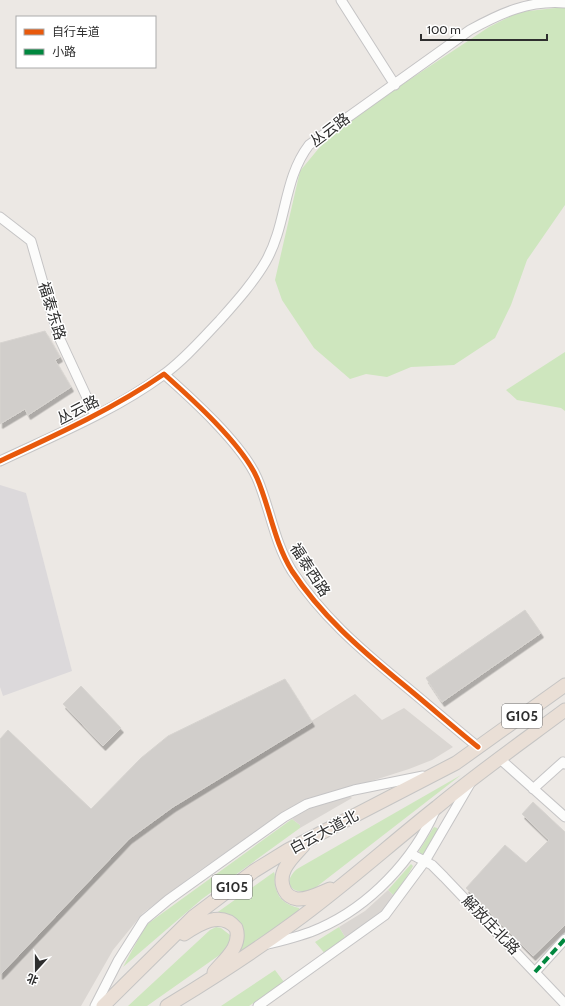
<svg xmlns="http://www.w3.org/2000/svg" width="565" height="1006" font-family="Cabin,'Noto Sans SC',sans-serif">
<style>
.industrial{fill:#dcd9db}
.green{fill:#cee6be}
.plaza{fill:#dad6d2}
.building{fill:#d1cecb;stroke:#d7d4d0;filter:url(#shadow)}
.lines{fill:none;stroke-linecap:round;stroke-linejoin:round}
.minor-casing{stroke:#c5c4c5;stroke-width:11}
.highway-casing{stroke:#c6c5c4;stroke-width:15}
.minor{stroke:#fcfcfb;stroke-width:9}
.highway{stroke:#eadfd6;stroke-width:13}
.quiet{stroke:#00873e;stroke-width:4;stroke-dasharray:8 4;stroke-linecap:butt}
.cycleway-casing{stroke:#fff;stroke-width:8}
.cycleway{stroke:#e8590c;stroke-width:5}
.labels{text-anchor:middle;stroke-width:3;stroke-linejoin:round;paint-order:stroke}
.shield{fill:#fff;stroke:#6d6d6d;stroke-width:1}
.shield-label{font-size:14px;font-weight:bold;fill:#2e2e2e}
.street-label{font-size:15px;fill:#2e2e2e;stroke:#fff}
</style>
<defs>
<filter id="shadow"><feDropShadow dx="2.5" dy="4.5" stdDeviation="0" flood-color="#0004"/></filter>
</defs>
<rect width="100%" height="100%" fill="#ece8e4"/>
<path class="industrial" d="M 0,485 L 26,493 L 72,671 L 3,696 L 0,687 Z"/>
<path class="green" d="M 565,7 L 565,205 L 527,260 L 511,305 L 495,338 L 454,365 L 411,367 L 387,377 L 366,374 L 350,379 L 314,348 L 282,300 L 275,280 L 300,171 L 319,148 L 341,125 L 489,27 L 519,12 Z
M 565,352 L 565,411 L 561,408 L 517,400 L 506,390 Z
M 461,775 L 315,888 C 296,898 279,885 297,869 Z
M 292,819 L 300,825 L 300,828 L 202,899 L 123,967 L 146,925 Z
M 434,827 L 437,828 L 440,831 L 424,857 L 421,855 L 419,851 Z
M 411,864 L 413,866 L 395,897 L 388,890 Z
M 274,872 C 276,876 274,880 275,884 C 277,899 286,905 299,908 L 300,910 L 240,952 L 239,950 C 244,942 245,938 242,929 L 215,914 Z
M 216,927 L 221,928 L 230,935 L 228,949 L 147,1006 L 128,1006 L 210,930 Z
M 339,927 L 347,940 L 327,956 L 315,942 Z
M 275,970 L 284,982 L 249,1006 L 221,1006 Z"/>
<path class="plaza" d="M 355,694 L 382,720 L 404,708 L 453,747 L 432,760 L 409,769 L 293,806 L 196,873 L 143,913 L 113,950 L 81,1006 L 0,1006 L 0,969 L 129,839 L 173,807 Z
M 349,795 L 352,798 L 300,828 L 300,825 L 292,819 L 307,807 Z
M 388,890 L 395,897 L 382,914 L 347,940 L 339,927 L 365,911 Z"/>
<path class="building" d="M 45,331 L 60,357 L 55,360 L 71,387 L 28,415 L 25,409 L 0,424 L 0,343 Z
M 525,610 L 541,633 L 442,702 L 426,678 Z
M 285,679 L 312,722 L 173,807 L 129,839 L 0,975 L 0,739 L 8,730 L 91,809 L 141,758 L 168,736 Z
M 81,686 L 121,728 L 103,746 L 63,704 Z
M 533,802 L 565,832 L 565,925 L 533,956 L 466,888 L 505,845 L 526,863 L 549,840 L 522,814 Z"/>
<g class="lines">
<defs>
<path id="minor" d="M 341,0 L 395,85
M 0,217 L 31,241 L 58,335 L 95,415
M 164,374 C 192,399 242,444 257,478 C 270,508 274,542 292,571 C 321,615 359,648 399,681 C 426,703 452,726 478,747
M 0,461 C 55,435 114,411 163,375 C 184,360 202,339 220,320 C 236,302 254,282 266,261 C 287,224 283,179 309,145 L 470,30 C 501,13 529,0 565,3
M 499,758 L 565,817
M 533,789 L 563,762 L 565,764
M 411,854 L 432,865 L 444,877 L 565,1004
M 268,944 C 285,940 303,936 320,928 C 370,906 413,860 435,811
M 535,972 L 565,939
M 95,1006 L 118,961 L 144,920 L 168,900 L 284,817 L 307,804 L 354,790 L 423,776
M 258,1006 L 385,915 L 425,861 L 471,782"/>
<path id="highway" d="M 303,846 C 292,858 275,873 285,891 C 287,895 292,898 297,899 C 308,900 320,893 330,889
M 184,934 C 199,924 221,910 236,928 C 242,946 225,959 214,972
M 103,1006 L 193,917 L 254,871 L 288,850 L 456,763 L 565,685
M 167,1006 C 210,980 252,953 293,923 C 343,887 389,845 437,807 C 478,773 522,742 565,710"/>
</defs>
<use href="#minor" class="minor-casing"/>
<use href="#highway" class="highway-casing"/>
<use href="#minor" class="minor"/>
<use href="#highway" class="highway"/>
<path class="quiet" d="M 535,972 L 565,939"/>
<defs>
<path id="cycleway" d="M 0,461 C 56,435 113,409 164,374 C 192,399 242,444 257,478 C 270,508 274,542 292,571 C 321,615 359,648 399,681 C 426,703 452,726 478,747"/>
</defs>
<use href="#cycleway" class="cycleway-casing"/>
<use href="#cycleway" class="cycleway"/>
</g>
<g class="labels">
<g class="shield">
<rect x="502" y="704" width="40" height="24" rx="3"/>
<rect x="212" y="875" width="40" height="24" rx="3"/>
</g>
<g class="shield-label">
<text x="522" y="721">G105</text>
<text x="232" y="892">G105</text>
</g>
<g class="street-label">
<text transform="translate(330 130) rotate(-37)" y="5">丛云路</text>
<text transform="translate(52 311) rotate(73)" y="5">福泰东路</text>
<text transform="translate(78 410) rotate(-27)" y="5">丛云路</text>
<text transform="translate(310 570) rotate(57)" y="5">福泰西路</text>
<text transform="translate(324 832) rotate(-28)" y="5">白云大道北</text>
<text transform="translate(491 925) rotate(46)" y="5">解放庄北路</text>
</g>
</g>
<rect x="16" y="16" width="140" height="52" fill="#ffffff" stroke="#ababab"/>
<rect x="24" y="29" width="20" height="6" fill="#e8590c" stroke="#ababab"/>
<text x="52" y="36" font-size="12" fill="#2e2e2e">自行车道</text>
<rect x="24" y="49" width="20" height="6" fill="#00873e" stroke="#ababab"/>
<text x="52" y="56" font-size="12" fill="#2e2e2e">小路</text>
<g transform="translate(36 970) rotate(201)" stroke="#ffffff" stroke-width="3" paint-order="stroke">
<path d="M0-3L7 15L0 10L-7 15Z" fill="#2e2e2e"/>
<text y="-6" font-size="11" font-weight="bold" text-anchor="middle" fill="#2e2e2e">北</text>
</g>
<path d="M421 34v6h126v-6" fill="none" stroke="#2e2e2e" stroke-width="2"/>
<text x="427" y="34" font-size="12" fill="#2e2e2e" stroke="#ffffff" stroke-width="3" paint-order="stroke">100 m</text>
</svg>
